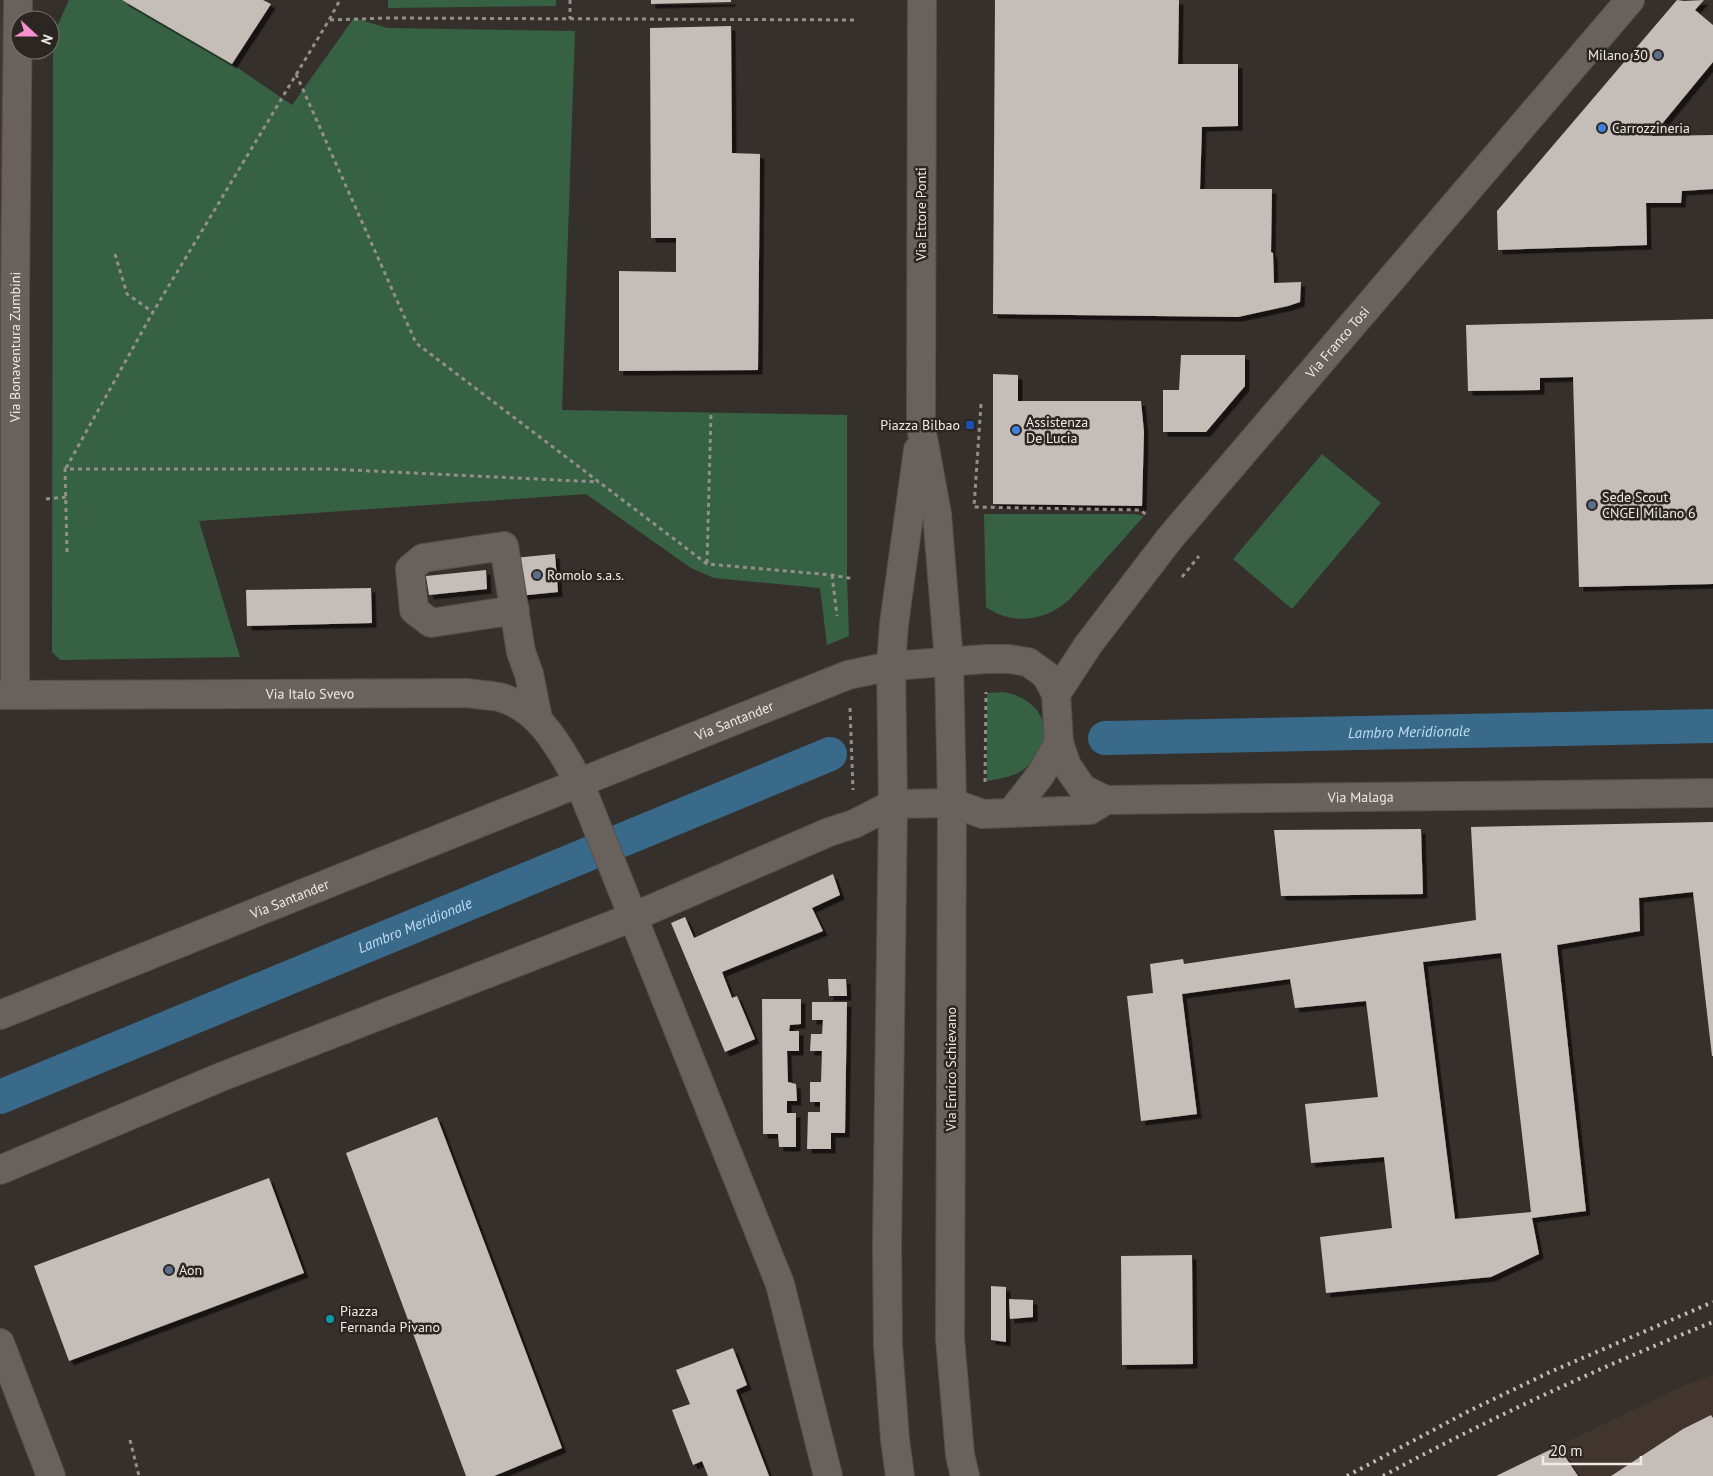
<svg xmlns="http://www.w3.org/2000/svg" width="1713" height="1476" font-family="'PT Sans',sans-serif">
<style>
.built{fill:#42352e}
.green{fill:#366243}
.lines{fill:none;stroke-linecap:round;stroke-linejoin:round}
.canal{stroke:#3a6a8a;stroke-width:34}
.building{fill:#c5bdb7;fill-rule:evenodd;filter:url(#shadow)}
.minor-casing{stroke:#544f4b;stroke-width:30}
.path{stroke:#948f8c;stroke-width:3;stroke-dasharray:4 4;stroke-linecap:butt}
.minor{stroke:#68615c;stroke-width:28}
.rail{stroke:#c0bbb7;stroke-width:4;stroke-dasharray:2.5 5;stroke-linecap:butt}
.service-dot{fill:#5c6f8a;stroke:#2c2622;stroke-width:2}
.shop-dot{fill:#3f7fe0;stroke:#2c2622;stroke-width:2}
.transit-dot{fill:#1a4fb4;stroke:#2c2622;stroke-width:2}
.culture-dot{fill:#0f9aa8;stroke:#2c2622;stroke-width:2}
.labels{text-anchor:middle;stroke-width:5;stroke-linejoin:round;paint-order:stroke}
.poi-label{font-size:14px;fill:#efeae7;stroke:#2c2622;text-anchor:start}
.street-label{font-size:14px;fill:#efeae7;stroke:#2c2622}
.water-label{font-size:15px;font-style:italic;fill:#c2def3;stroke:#2c2622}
</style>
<defs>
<filter id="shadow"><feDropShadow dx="4.5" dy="4.5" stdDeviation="0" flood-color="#0009"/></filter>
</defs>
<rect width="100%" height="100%" fill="#36302c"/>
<path class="built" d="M 0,0 L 2,0 L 5,243 L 0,243 Z
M 1713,1375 L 1713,1476 L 1496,1476 L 1685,1385 Z"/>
<path class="green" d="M 69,0 L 122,0 L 232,64 L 292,105 L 354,18 L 388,28 L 575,31 L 562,410 L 847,415 L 847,579 L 849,636 L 827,645 L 820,588 L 714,578 L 691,568 L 586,494 L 199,521 L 240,657 L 60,660 L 52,652 L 53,52 L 56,29 Z
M 388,0 L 556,0 L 556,6 L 388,8 Z
M 1322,454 L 1381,503 L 1292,609 L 1233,559 Z
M 984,514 L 1133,514 L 1144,516 L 1069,600 C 1045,621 1013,626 986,607 Z
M 1003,692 C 1047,699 1060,742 1023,770 C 1014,777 998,779 987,781 L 987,693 Z"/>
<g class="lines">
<g class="canal">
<path id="s1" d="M 1105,738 L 1713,726"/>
<path id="s2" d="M 0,1097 L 830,754"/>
</g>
</g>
<path class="building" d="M 122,0 L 263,0 L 271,4 L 232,64 Z
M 651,0 L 731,0 L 731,2 L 651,4 Z
M 995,0 L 1179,0 L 1178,64 L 1238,64 L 1238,126 L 1202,127 L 1200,189 L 1272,189 L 1271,252 L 1273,253 L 1274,283 L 1301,282 L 1300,302 L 1288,306 L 1238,317 L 993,314 Z
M 1677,0 L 1684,1 L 1704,0 L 1695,10 L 1713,25 L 1713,62 L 1652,136 L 1713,135 L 1713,189 L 1682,191 L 1681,203 L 1646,203 L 1647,245 L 1498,250 L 1497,211 Z
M 731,26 L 732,153 L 760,154 L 758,370 L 619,371 L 619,271 L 676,272 L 676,238 L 651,238 L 650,28 Z
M 1713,319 L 1713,584 L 1579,587 L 1573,377 L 1540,378 L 1540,390 L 1468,391 L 1466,325 Z
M 1181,355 L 1245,355 L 1245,386 L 1206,432 L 1163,432 L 1163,390 L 1179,390 Z
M 993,374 L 1018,375 L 1018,401 L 1141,401 L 1144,432 L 1142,506 L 993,504 Z
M 555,554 L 558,592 L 518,596 L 514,558 Z
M 486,570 L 487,589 L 429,595 L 426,576 Z
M 371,588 L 372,623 L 247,626 L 246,590 Z
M 1713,822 L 1713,1056 L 1712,1056 L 1693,892 L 1639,898 L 1640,931 L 1557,945 L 1586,1211 L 1532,1218 L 1539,1254 L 1491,1277 L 1326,1293 L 1320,1237 L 1392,1228 L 1384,1157 L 1311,1163 L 1305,1104 L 1378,1097 L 1366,1001 L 1295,1008 L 1290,979 L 1182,994 L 1197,1114 L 1141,1121 L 1127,996 L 1153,993 L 1150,964 L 1183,959 L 1184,964 L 1476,920 L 1471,827 ZM 1501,953 L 1531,1212 L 1455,1219 L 1423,962 Z
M 1421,829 L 1423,894 L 1281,896 L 1274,830 Z
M 833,874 L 840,895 L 812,908 L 823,931 L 722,972 L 732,998 L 737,996 L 755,1039 L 725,1052 L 671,923 L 685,917 L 694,938 Z
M 828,979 L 846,979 L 847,996 L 829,996 Z
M 762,999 L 801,999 L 801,1024 L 790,1025 L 789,1031 L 799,1031 L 799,1051 L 787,1051 L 788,1082 L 796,1084 L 797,1101 L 787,1101 L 787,1113 L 796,1113 L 796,1147 L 779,1147 L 778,1134 L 763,1134 Z
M 812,1002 L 847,1002 L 845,1133 L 831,1133 L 831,1149 L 807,1149 L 808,1112 L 820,1112 L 820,1102 L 810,1102 L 810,1082 L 821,1082 L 822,1051 L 810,1051 L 811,1034 L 822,1034 L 823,1020 L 812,1020 Z
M 437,1117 L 562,1448 L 494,1476 L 466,1476 L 346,1153 Z
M 269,1178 L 304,1273 L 69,1361 L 34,1266 Z
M 1192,1255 L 1193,1364 L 1122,1365 L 1121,1256 Z
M 991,1286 L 1006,1287 L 1006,1342 L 991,1340 Z
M 1009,1299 L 1033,1300 L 1033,1317 L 1010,1319 Z
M 733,1348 L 747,1385 L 736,1390 L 769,1476 L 708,1476 L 702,1461 L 693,1465 L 672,1410 L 690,1404 L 676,1370 Z
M 1711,1415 L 1713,1418 L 1713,1476 L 1611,1476 L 1683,1429 Z
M 1558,1446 L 1578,1476 L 1496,1476 Z"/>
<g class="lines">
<defs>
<g id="minor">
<path d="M 922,0 L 921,427 L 937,514 L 949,661 L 952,803 L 950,1338 L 960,1455 L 965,1476"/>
<path d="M 515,610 L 431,623 L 414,610 L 410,569 L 423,558 L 504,546 L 521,652 L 529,674 L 538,719"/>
<path id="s3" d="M 1056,694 L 1088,645 L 1170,538 L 1630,0"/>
<path id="s4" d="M 0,695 L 468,693 C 478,695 489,695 499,697 C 540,708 560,748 579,782 L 780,1284 L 828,1476"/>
<path id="s5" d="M 15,695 L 15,295 L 18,0"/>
<path d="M 1011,813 L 1041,774 L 1059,743"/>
<path id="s6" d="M 0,1015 L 848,675 L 891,666 L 986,659 L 1009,659 L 1028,662 L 1046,675 L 1056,694 L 1059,743 L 1067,766 L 1083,789 L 1106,800"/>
<path id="s7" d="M 0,1170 L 221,1077 L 633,917 L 829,832 L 854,824 L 893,804 L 952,803 L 983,814 L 1090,810 L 1106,800 L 1713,793"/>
<path d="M 0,1343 L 51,1476"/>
<path d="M 900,1476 L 895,1440 L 888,1345 L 887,1246 L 893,804 L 891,666 L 894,624 L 918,450"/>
</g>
</defs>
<use href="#minor" class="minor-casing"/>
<path class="path" d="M 570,0 L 570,19
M 330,20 L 387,18 L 856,20
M 296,74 L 416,343 L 707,564 L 832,575 L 854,579
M 115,254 L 127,294 L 153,312
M 981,404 L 974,507 L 1140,510 L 1148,516
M 66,468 L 153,312 L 329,20 L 340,0
M 46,499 L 66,497
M 67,552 L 65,469 L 330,469 L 599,482
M 707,563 L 711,413
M 832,575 L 837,616
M 1182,577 L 1199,556
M 850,708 L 853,790
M 985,782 L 986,692
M 130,1440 L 139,1476"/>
<use href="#minor" class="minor"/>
<path class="rail" d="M 1347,1476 L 1469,1411 L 1550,1372 L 1713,1302
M 1383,1476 C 1490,1418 1600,1367 1713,1322"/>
</g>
<g class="service-dot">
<circle cx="1658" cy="55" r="5"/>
<circle cx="1592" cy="505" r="5"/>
<circle cx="537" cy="575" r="5"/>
<circle cx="169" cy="1270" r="5"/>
</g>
<g class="shop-dot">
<circle cx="1602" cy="128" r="5"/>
<circle cx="1016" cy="430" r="5"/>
</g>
<rect class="transit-dot" x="965" y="420" width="10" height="10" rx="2.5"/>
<circle class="culture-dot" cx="330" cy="1319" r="5"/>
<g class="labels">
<g class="poi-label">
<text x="1648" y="60" text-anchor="end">Milano 30</text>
<text x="1612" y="133">Carrozzineria</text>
<text x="1026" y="427">Assistenza<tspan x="1026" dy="16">De Lucia</tspan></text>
<text x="960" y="430" text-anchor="end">Piazza Bilbao</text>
<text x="1602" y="502">Sede Scout<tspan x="1602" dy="16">CNGEI Milano 6</tspan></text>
<text x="547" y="580">Romolo s.a.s.</text>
<text x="179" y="1275">Aon</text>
<text x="340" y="1316">Piazza<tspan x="340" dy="16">Fernanda Pivano</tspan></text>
</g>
<g class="street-label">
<text transform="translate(921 214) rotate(-90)" y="5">Via Ettore Ponti</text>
<text dy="5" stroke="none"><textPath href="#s3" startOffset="451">Via Franco Tosi</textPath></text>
<text dy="5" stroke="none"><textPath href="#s5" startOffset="348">Via Bonaventura Zumbini</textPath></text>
<text dy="5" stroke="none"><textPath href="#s4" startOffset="310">Via Italo Svevo</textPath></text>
<text dy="5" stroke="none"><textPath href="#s6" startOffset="791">Via Santander</textPath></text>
<text dy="5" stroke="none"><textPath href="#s7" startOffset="1438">Via Malaga</textPath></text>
<text dy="5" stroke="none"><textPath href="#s6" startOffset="312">Via Santander</textPath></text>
<text transform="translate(951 1069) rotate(-90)" y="5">Via Enrico Schievano</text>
</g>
<g class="water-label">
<text dy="5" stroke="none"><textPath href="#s1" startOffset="304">Lambro Meridionale</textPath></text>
<text dy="5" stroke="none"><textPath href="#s2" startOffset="449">Lambro Meridionale</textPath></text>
</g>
</g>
<g transform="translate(35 35) rotate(111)"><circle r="24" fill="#2c2622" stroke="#7a7471"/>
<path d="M0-4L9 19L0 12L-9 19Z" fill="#f690cf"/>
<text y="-8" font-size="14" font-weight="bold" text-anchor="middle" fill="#efeae7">N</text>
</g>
<path d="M1543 1456v8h98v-8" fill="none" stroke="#efeae7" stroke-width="2.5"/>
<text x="1550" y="1456" font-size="15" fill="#efeae7" stroke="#2c2622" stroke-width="4" paint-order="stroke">20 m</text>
</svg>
